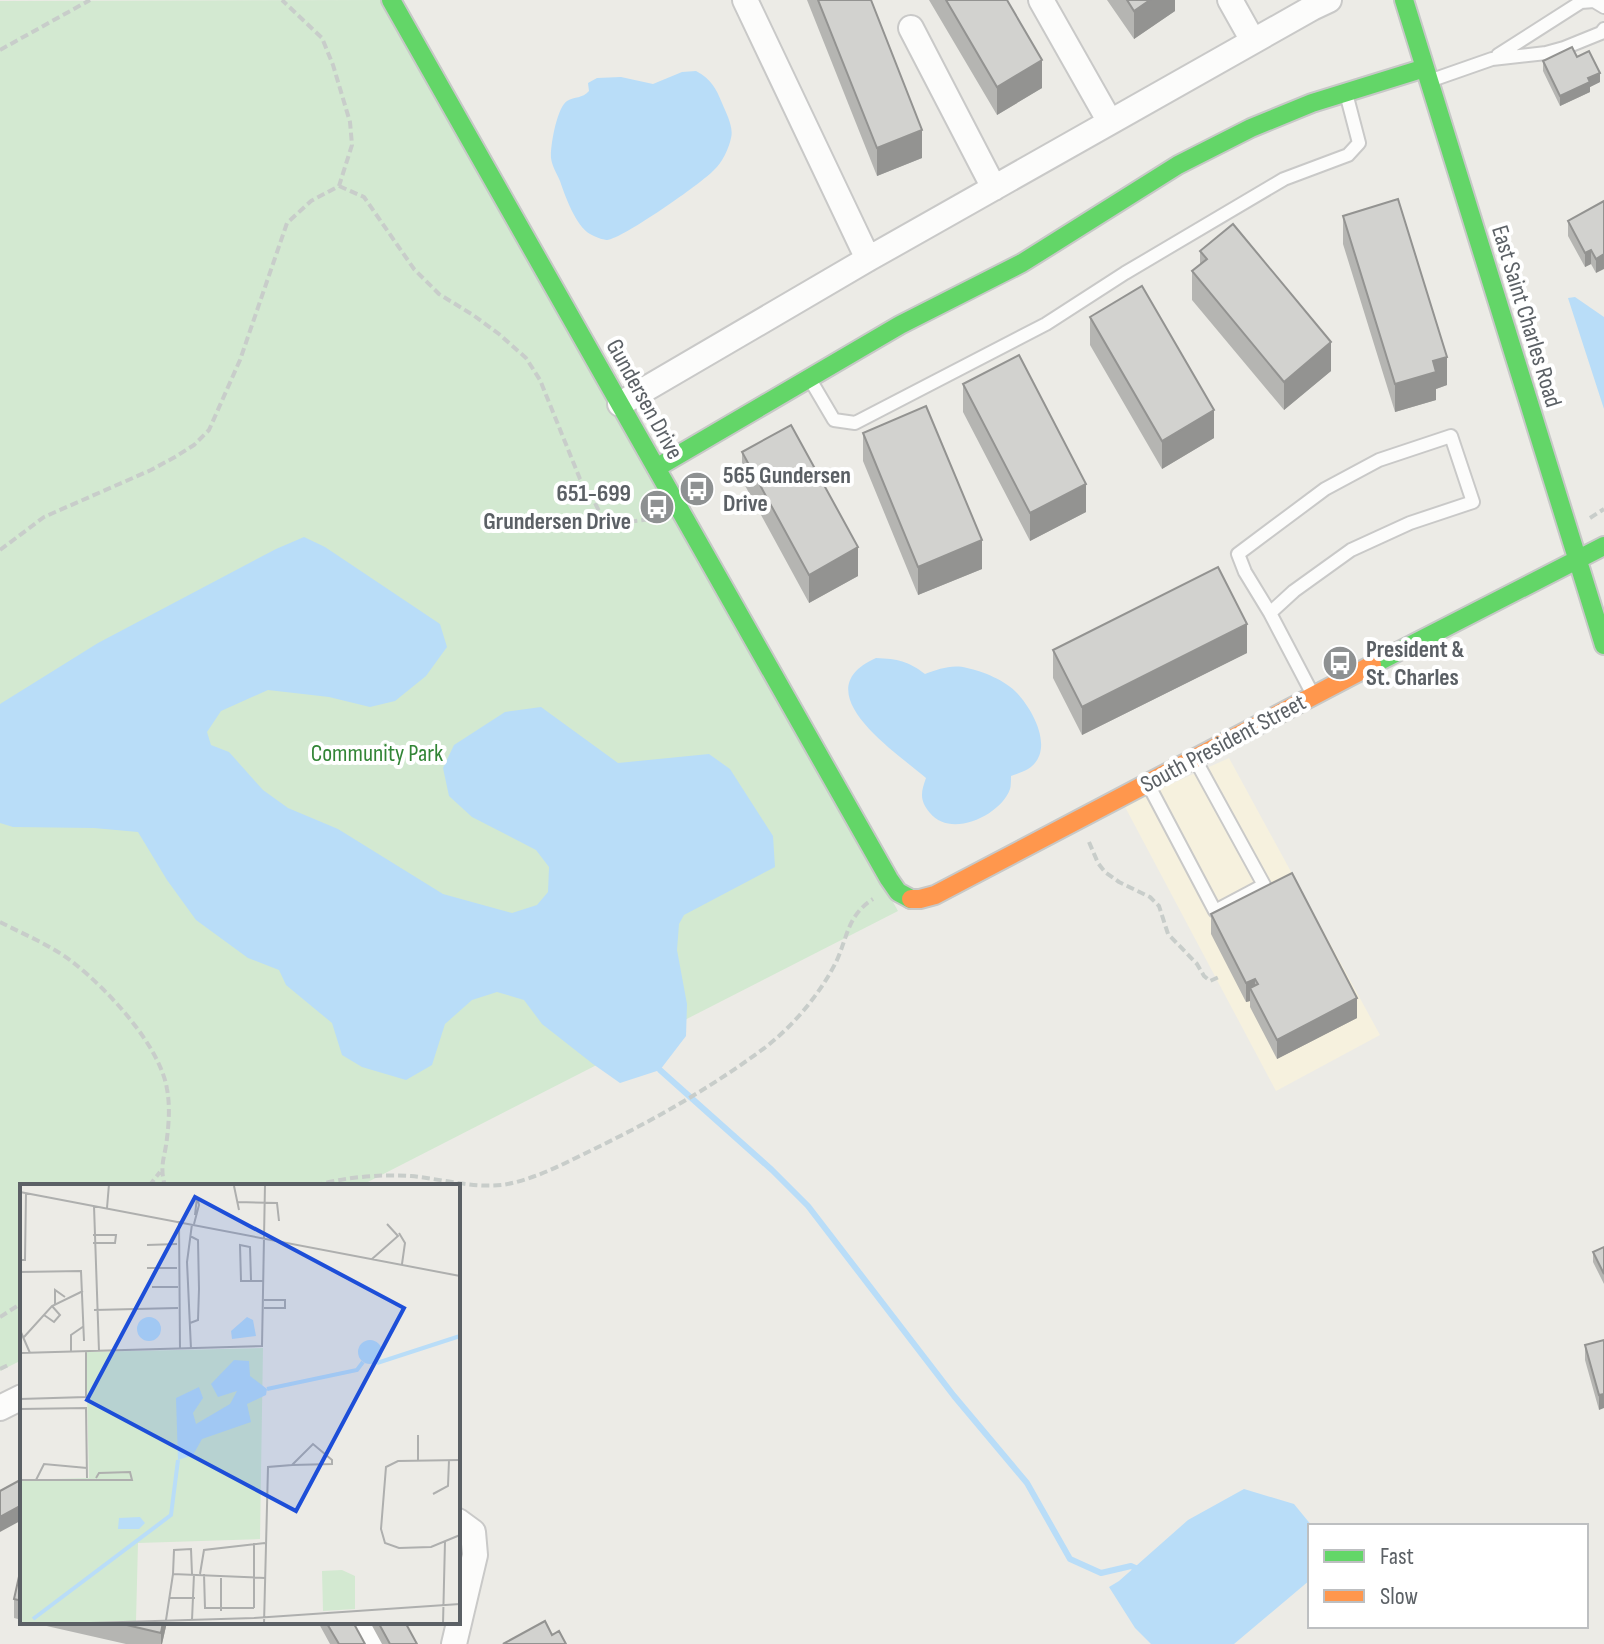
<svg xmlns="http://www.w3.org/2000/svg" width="1604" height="1644" font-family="'Sofia Sans Condensed',sans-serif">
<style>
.commercial{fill:#f6f1de}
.green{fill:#d3e9d1}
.water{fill:#b9ddf8}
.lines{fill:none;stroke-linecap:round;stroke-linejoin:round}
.stream{stroke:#b9ddf8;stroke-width:6}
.lane-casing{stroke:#c9c9c8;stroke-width:16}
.street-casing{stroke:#c9c9c8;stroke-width:28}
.fast-casing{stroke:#c7c8c7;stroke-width:22}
.slow-casing{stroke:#c7c8c7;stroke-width:22}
.path{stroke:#c8cdca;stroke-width:4;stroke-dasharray:8 4;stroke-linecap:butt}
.lane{stroke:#fcfcfb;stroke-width:12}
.street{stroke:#fcfcfb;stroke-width:24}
.fast{stroke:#63d668;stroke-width:18}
.slow{stroke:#ff974d;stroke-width:18}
.wall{fill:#b5b5b2}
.shaded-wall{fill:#939391}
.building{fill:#d2d2cf;stroke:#939391;stroke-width:2}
.labels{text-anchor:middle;stroke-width:8;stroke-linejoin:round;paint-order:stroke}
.street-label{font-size:24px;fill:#5b6065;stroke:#fff}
.poi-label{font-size:24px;font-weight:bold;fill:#5b6065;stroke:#fff;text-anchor:start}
.park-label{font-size:24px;fill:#328536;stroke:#fff}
.inset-river{fill:none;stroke:#b9ddf8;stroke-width:4}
.inset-road{fill:none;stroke:#aeafae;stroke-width:2}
.view{fill:#1d4ed8;fill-opacity:0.15;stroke:#1d4ed8;stroke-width:4}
.inset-edge{fill:none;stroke:#5b6065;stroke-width:4}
</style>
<rect width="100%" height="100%" fill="#ecebe6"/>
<path class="commercial" d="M 1229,758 L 1380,1035 L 1276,1091 L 1124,805 Z"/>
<path class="green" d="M 389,0 L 898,911 L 360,1186 L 22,1186 L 22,1360 L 0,1371 L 0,1 Z"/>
<path class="water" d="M 696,71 C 711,79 716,88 722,103 C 726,113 734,127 731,138 C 729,148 722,163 714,170 C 702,183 622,239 607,240 C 603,240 593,236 590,234 C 576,226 565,196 560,181 C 557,174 552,166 551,158 C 550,147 557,107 567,101 C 575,96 582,99 589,91 L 588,83 L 597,78 L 621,77 L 653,84 L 682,72 Z
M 1575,297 L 1604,317 L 1604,409 L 1568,298 Z
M 304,537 L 325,547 L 440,624 L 447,647 L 426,676 L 395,701 L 370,707 L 329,697 L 268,690 L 221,711 L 207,732 L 211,745 L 229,752 L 263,790 L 288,808 L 338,829 L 443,894 L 512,913 L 537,905 L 548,892 L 549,867 L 536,850 L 472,817 L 449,796 L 443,768 L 454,745 L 505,712 L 541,707 L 618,763 L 709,754 L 730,769 L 773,836 L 775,867 L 684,915 L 679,924 L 677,950 L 687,1004 L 686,1036 L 660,1070 L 620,1083 L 593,1064 L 542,1024 L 524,1000 L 497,992 L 472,1000 L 445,1024 L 432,1065 L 406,1080 L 362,1067 L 342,1055 L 332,1023 L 286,985 L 279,970 L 248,958 L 196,920 L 167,880 L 138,832 L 94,828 L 13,827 L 0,823 L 0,704 L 98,643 L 276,549 Z
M 876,658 C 898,659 908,661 925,674 C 939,669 952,664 967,668 C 983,671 1006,681 1017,693 C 1033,710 1056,751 1028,769 C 1023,772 1016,774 1011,776 C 1011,778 1011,787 1010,789 C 1001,815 951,839 930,813 C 919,800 921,792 926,778 C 896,752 802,691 876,658 Z
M 1244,1489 L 1294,1504 L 1312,1526 L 1310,1526 L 1310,1580 L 1234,1644 L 1151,1644 L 1135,1628 L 1109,1587 L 1119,1581 L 1188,1520 Z"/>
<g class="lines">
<path class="stream" d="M 660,1070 L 772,1170 L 808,1206 L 954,1396 L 1027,1483 L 1070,1559 L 1101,1573 L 1131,1566 L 1140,1570"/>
<defs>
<path id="lane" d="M 1498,55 L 1581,2 L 1594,1 L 1604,7
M 1432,80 L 1492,59 L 1546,53 L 1564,48 L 1601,33 L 1604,29
M 811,381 L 834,420 L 855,423 L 1046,324 L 1125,273 L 1284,179 L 1348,155 L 1359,143 L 1347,97
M 1270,613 L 1294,591 L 1351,550 L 1410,523 L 1473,502 L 1451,436 L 1379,460 L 1325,489 L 1238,554 L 1245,572 L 1270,613 L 1312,693
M 1149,786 L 1215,911 L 1264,885 L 1196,761"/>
<path id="street" d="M 745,0 L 868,259
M 1041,0 L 1110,122
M 1230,0 L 1253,41
M 911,28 L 994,188
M 620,404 L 868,259 L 1312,8 L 1329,0
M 0,1408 L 22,1397
M 359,1622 L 371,1644
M 454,1644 L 475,1555 L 473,1532 L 458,1521"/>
<path id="fast" d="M 391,0 L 889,879 L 898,892 L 911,899
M 1404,0 L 1604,645
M 656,468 L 900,325 L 1022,263 L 1178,165 L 1251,128 L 1312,103 L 1425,68
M 1372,665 L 1604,546"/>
<path id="slow" d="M 911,899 L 920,899 L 935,895 L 1372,665"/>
</defs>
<use href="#lane" class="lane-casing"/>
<use href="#street" class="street-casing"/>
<use href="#fast" class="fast-casing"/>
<use href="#slow" class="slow-casing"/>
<path class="path" d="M 0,50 L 90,0
M 339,186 L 364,197 L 414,269 L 439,294 L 473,315 L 499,334 L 526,358 L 540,380 L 580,479 L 591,495 L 606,525 L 651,519
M 1590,518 L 1604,509
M 0,550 L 44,517 L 151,470 L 175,457 L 194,445 L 209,430 L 240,360 L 287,223 L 311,201 L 339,186 L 352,145 L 350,122 L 333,65 L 322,38 L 282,0
M 1089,842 L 1098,863 L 1105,872 L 1119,882 L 1150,897 L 1159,906 L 1168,934 L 1197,964 L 1204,976 L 1210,981 L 1219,977
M 0,922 C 25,935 53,946 75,964 C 109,991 160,1046 167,1089 C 170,1105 169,1122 167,1138 C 165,1158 159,1165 165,1186
M 149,1186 L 160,1172
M 315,1186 C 342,1177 382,1174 411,1176 C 441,1179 472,1188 502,1185 C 534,1180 563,1164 592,1150 C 650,1122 707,1090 759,1052 C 790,1030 820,995 837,960 C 848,935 848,915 873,899
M 0,1317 L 22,1303
M 0,1369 L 8,1365"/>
<use href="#lane" class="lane"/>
<use href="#street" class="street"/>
<use href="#fast" class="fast"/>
<use href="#slow" class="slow"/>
</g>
<path class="wall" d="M 807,0 L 871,0 L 922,158 L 877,176 Z
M 929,0 L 1007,0 L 1042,88 L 997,115 Z
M 1107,0 L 1175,0 L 1175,11 L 1134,39 Z
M 1577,57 L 1600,82 L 1590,87 L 1590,92 L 1560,106 L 1543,71 L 1543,61 Z
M 1604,201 L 1596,273 L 1591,264 L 1585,267 L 1568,236 L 1568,221 Z
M 1343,216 L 1447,385 L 1436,389 L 1436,400 L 1395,412 L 1343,244 Z
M 1200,251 L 1331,371 L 1284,410 L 1192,300 L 1192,271 L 1200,264 Z
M 1090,317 L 1214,438 L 1162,469 L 1090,345 Z
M 963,384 L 1086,512 L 1030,541 L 963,412 Z
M 863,433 L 982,569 L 918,595 L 863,461 Z
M 742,452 L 858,576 L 809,603 L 742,480 Z
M 1053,650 L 1247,653 L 1082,735 L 1053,678 Z
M 1211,914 L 1357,1018 L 1277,1059 L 1250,1007 L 1250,1001 L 1246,1002 L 1211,934 Z
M 1604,1247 L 1604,1284 L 1593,1262 L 1593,1252 Z
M 1604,1340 L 1599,1410 L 1585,1360 L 1585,1345 Z
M 22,1563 L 22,1620 L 14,1618 L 14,1599 Z
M 29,1622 L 167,1622 L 162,1644 L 126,1644 Z
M 318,1622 L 353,1622 L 365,1644 L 330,1644 Z
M 370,1622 L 405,1622 L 417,1644 L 382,1644 Z"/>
<path class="shaded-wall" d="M 1150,0 L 1175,0 L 1175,11 L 1134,39 L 1134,11 Z
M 1042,60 L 1042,88 L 997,115 L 997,87 Z
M 1600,73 L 1600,82 L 1590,87 L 1590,92 L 1560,106 L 1560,96 L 1588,78 Z
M 922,130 L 922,158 L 877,176 L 877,148 Z
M 1591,250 L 1591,264 L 1585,267 L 1585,253 Z
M 1604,254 L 1604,269 L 1596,273 L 1596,259 Z
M 1331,342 L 1331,371 L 1284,410 L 1284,382 Z
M 1447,357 L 1447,385 L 1436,389 L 1436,400 L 1395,412 L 1395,384 L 1433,361 Z
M 1214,410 L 1214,438 L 1162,469 L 1162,441 Z
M 1086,484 L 1086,512 L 1030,541 L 1030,513 Z
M 982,540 L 982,569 L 918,595 L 918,567 Z
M 858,547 L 858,576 L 809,603 L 809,575 Z
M 1247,624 L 1247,653 L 1082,735 L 1082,707 Z
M 1255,979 L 1255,998 L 1250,988 L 1250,1001 L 1246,1002 L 1246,983 Z
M 1357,998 L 1357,1018 L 1277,1059 L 1277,1040 Z
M 1604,1394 L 1604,1408 L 1599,1410 L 1599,1395 Z
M 22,1505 L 22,1520 L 0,1532 L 0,1517 Z
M 163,1622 L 167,1622 L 162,1644 L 161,1644 L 161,1633 Z"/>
<path class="building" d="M 818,0 L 871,0 L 922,130 L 877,148 Z
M 946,0 L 1007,0 L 1042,60 L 997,87 Z
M 1127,0 L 1150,0 L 1134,11 Z
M 1572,47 L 1577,57 L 1589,51 L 1600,73 L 1588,78 L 1590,82 L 1560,96 L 1543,61 Z
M 1398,199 L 1447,357 L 1433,361 L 1436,372 L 1395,384 L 1343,216 Z
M 1604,201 L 1604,254 L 1596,259 L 1591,250 L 1585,253 L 1568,221 Z
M 1233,224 L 1331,342 L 1284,382 L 1192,271 L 1207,259 L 1200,251 Z
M 1142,286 L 1214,410 L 1162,441 L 1090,317 Z
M 1019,355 L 1086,484 L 1030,513 L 963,384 Z
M 926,406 L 982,540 L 918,567 L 863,433 Z
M 791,425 L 858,547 L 809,575 L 742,452 Z
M 1218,567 L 1247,624 L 1082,707 L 1053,650 Z
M 1292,873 L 1357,998 L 1277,1040 L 1250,988 L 1258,984 L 1255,979 L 1246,983 L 1211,914 Z
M 1604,1247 L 1604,1274 L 1593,1252 Z
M 1604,1340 L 1604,1394 L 1599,1395 L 1585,1345 Z
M 22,1479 L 22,1505 L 0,1517 L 0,1491 Z
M 22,1563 L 22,1601 L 14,1599 Z
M 545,1621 L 552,1635 L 559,1631 L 566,1644 L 503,1644 Z
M 114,1622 L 163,1622 L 161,1633 Z
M 326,1622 L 353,1622 L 365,1644 L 339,1644 Z
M 378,1622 L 405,1622 L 417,1644 L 390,1644 Z"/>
<defs>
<symbol id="bus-disc" viewBox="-11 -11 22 22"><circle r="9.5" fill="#8e9192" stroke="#fff"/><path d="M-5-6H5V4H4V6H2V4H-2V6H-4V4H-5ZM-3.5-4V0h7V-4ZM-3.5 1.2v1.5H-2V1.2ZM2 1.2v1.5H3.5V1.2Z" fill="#fff"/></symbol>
</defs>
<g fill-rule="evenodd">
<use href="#bus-disc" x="677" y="469" width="40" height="40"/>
<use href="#bus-disc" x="637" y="487" width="40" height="40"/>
<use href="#bus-disc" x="1320" y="643" width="40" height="40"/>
</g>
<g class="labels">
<g class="street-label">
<text transform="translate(1527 316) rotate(73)" y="8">East Saint Charles Road</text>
<text transform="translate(645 399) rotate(61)" y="8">Gundersen Drive</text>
<text transform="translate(1223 743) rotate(-28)" y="8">South President Street</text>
</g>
<g class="poi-label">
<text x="723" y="483">565 Gundersen<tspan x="723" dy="28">Drive</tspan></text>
<text x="631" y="501" text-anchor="end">651-699<tspan x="631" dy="28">Grundersen Drive</tspan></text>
<text x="1366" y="657">President &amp;<tspan x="1366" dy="28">St. Charles</tspan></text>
</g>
<g class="park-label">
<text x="377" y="761">Community Park</text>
</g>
</g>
<g transform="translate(20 1184)">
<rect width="440" height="440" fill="#ecebe6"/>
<path d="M 243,164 L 240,355 L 118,359 L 116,437 L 0,440 L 0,296 L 69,294 L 66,168 ZM 322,386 L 335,392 L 335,425 L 303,427 L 302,387 Z" fill="#d3e9d1"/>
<path d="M 227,133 L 233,136 L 236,152 L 212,155 L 211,147 ZM117 145a12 12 0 1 1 24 0a12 12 0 1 1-24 0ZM338 168a12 12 0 1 1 24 0a12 12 0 1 1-24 0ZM 214,176 L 229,177 L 230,192 L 247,205 L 246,211 L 227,220 L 231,238 L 182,255 L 173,271 L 158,276 L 156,214 L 179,203 L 183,214 L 173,229 L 176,240 L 210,220 L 217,207 L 198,213 L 191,200 ZM 120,333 L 125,339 L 119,345 L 98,345 L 99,334 Z" fill="#b9ddf8"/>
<path class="inset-river" d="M 357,179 L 440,152M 247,205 L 337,186 L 343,178M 13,435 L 151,331 L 158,276"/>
<path class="inset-road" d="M 214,2 L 219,26M 0,8 L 440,92M 217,18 L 257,19 L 259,37M 74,22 L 79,167M 87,24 L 89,0M 159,37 L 160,165M 174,40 L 179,21 L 177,13 L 175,31M 379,49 L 385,59 L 382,80M 73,51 L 96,51 L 95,59 L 73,59M 127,61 L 157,60M 352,75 L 378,52 L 367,40M 0,76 L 5,76 L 6,9M 127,84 L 157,84M 0,88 L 61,87 L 64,157M 231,96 L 230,63 L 220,61 L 221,97 L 244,97M 132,103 L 158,103M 244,116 L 265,116 L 265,124 L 244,124M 35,120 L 35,106 L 45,113M 74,126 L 158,124M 24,131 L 34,138 L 40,131 L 32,122M 170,139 L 178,136 L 179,105 L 178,56 L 170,52M 0,146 L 10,169M 4,153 L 32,122 L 63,107M 171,165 L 167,78 L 172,40M 51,168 L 51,151 L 64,142M 0,169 L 242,162 L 245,0M 0,215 L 66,213 L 66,168M 0,225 L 66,224 L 67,294M 398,251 L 398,277M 440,276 L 378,277 L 366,283 L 361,345 L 365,359 L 379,364 L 411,363 L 440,351M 0,296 L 112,296 L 110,288 L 79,289 L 76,294M 16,296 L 24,280 L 67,284M 413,310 L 428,302 L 429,276M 153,390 L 154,366 L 171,365 L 172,390M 180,390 L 184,366 L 245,359M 184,390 L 185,424 L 234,424M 149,414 L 175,414M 234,424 L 234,359M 201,427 L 201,394M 146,436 L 153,390 L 245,394M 172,436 L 174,390M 37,440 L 234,434 L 440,420M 244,440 L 248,283 L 272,281 L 293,260 L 312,276 L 312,280 L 272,281M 423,440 L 425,357"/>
<path class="view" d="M 175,13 L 384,124 L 276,327 L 67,216 Z"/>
<rect width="440" height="440" class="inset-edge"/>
</g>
<rect x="1308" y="1524" width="280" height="104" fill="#ffffff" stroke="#bdbfc1" stroke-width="2"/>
<rect x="1324" y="1550" width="40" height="12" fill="#63d668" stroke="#bdbfc1" stroke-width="2"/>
<text x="1380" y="1564" font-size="24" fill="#5b6065">Fast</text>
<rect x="1324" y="1590" width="40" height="12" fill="#ff974d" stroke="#bdbfc1" stroke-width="2"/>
<text x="1380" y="1604" font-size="24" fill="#5b6065">Slow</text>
</svg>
